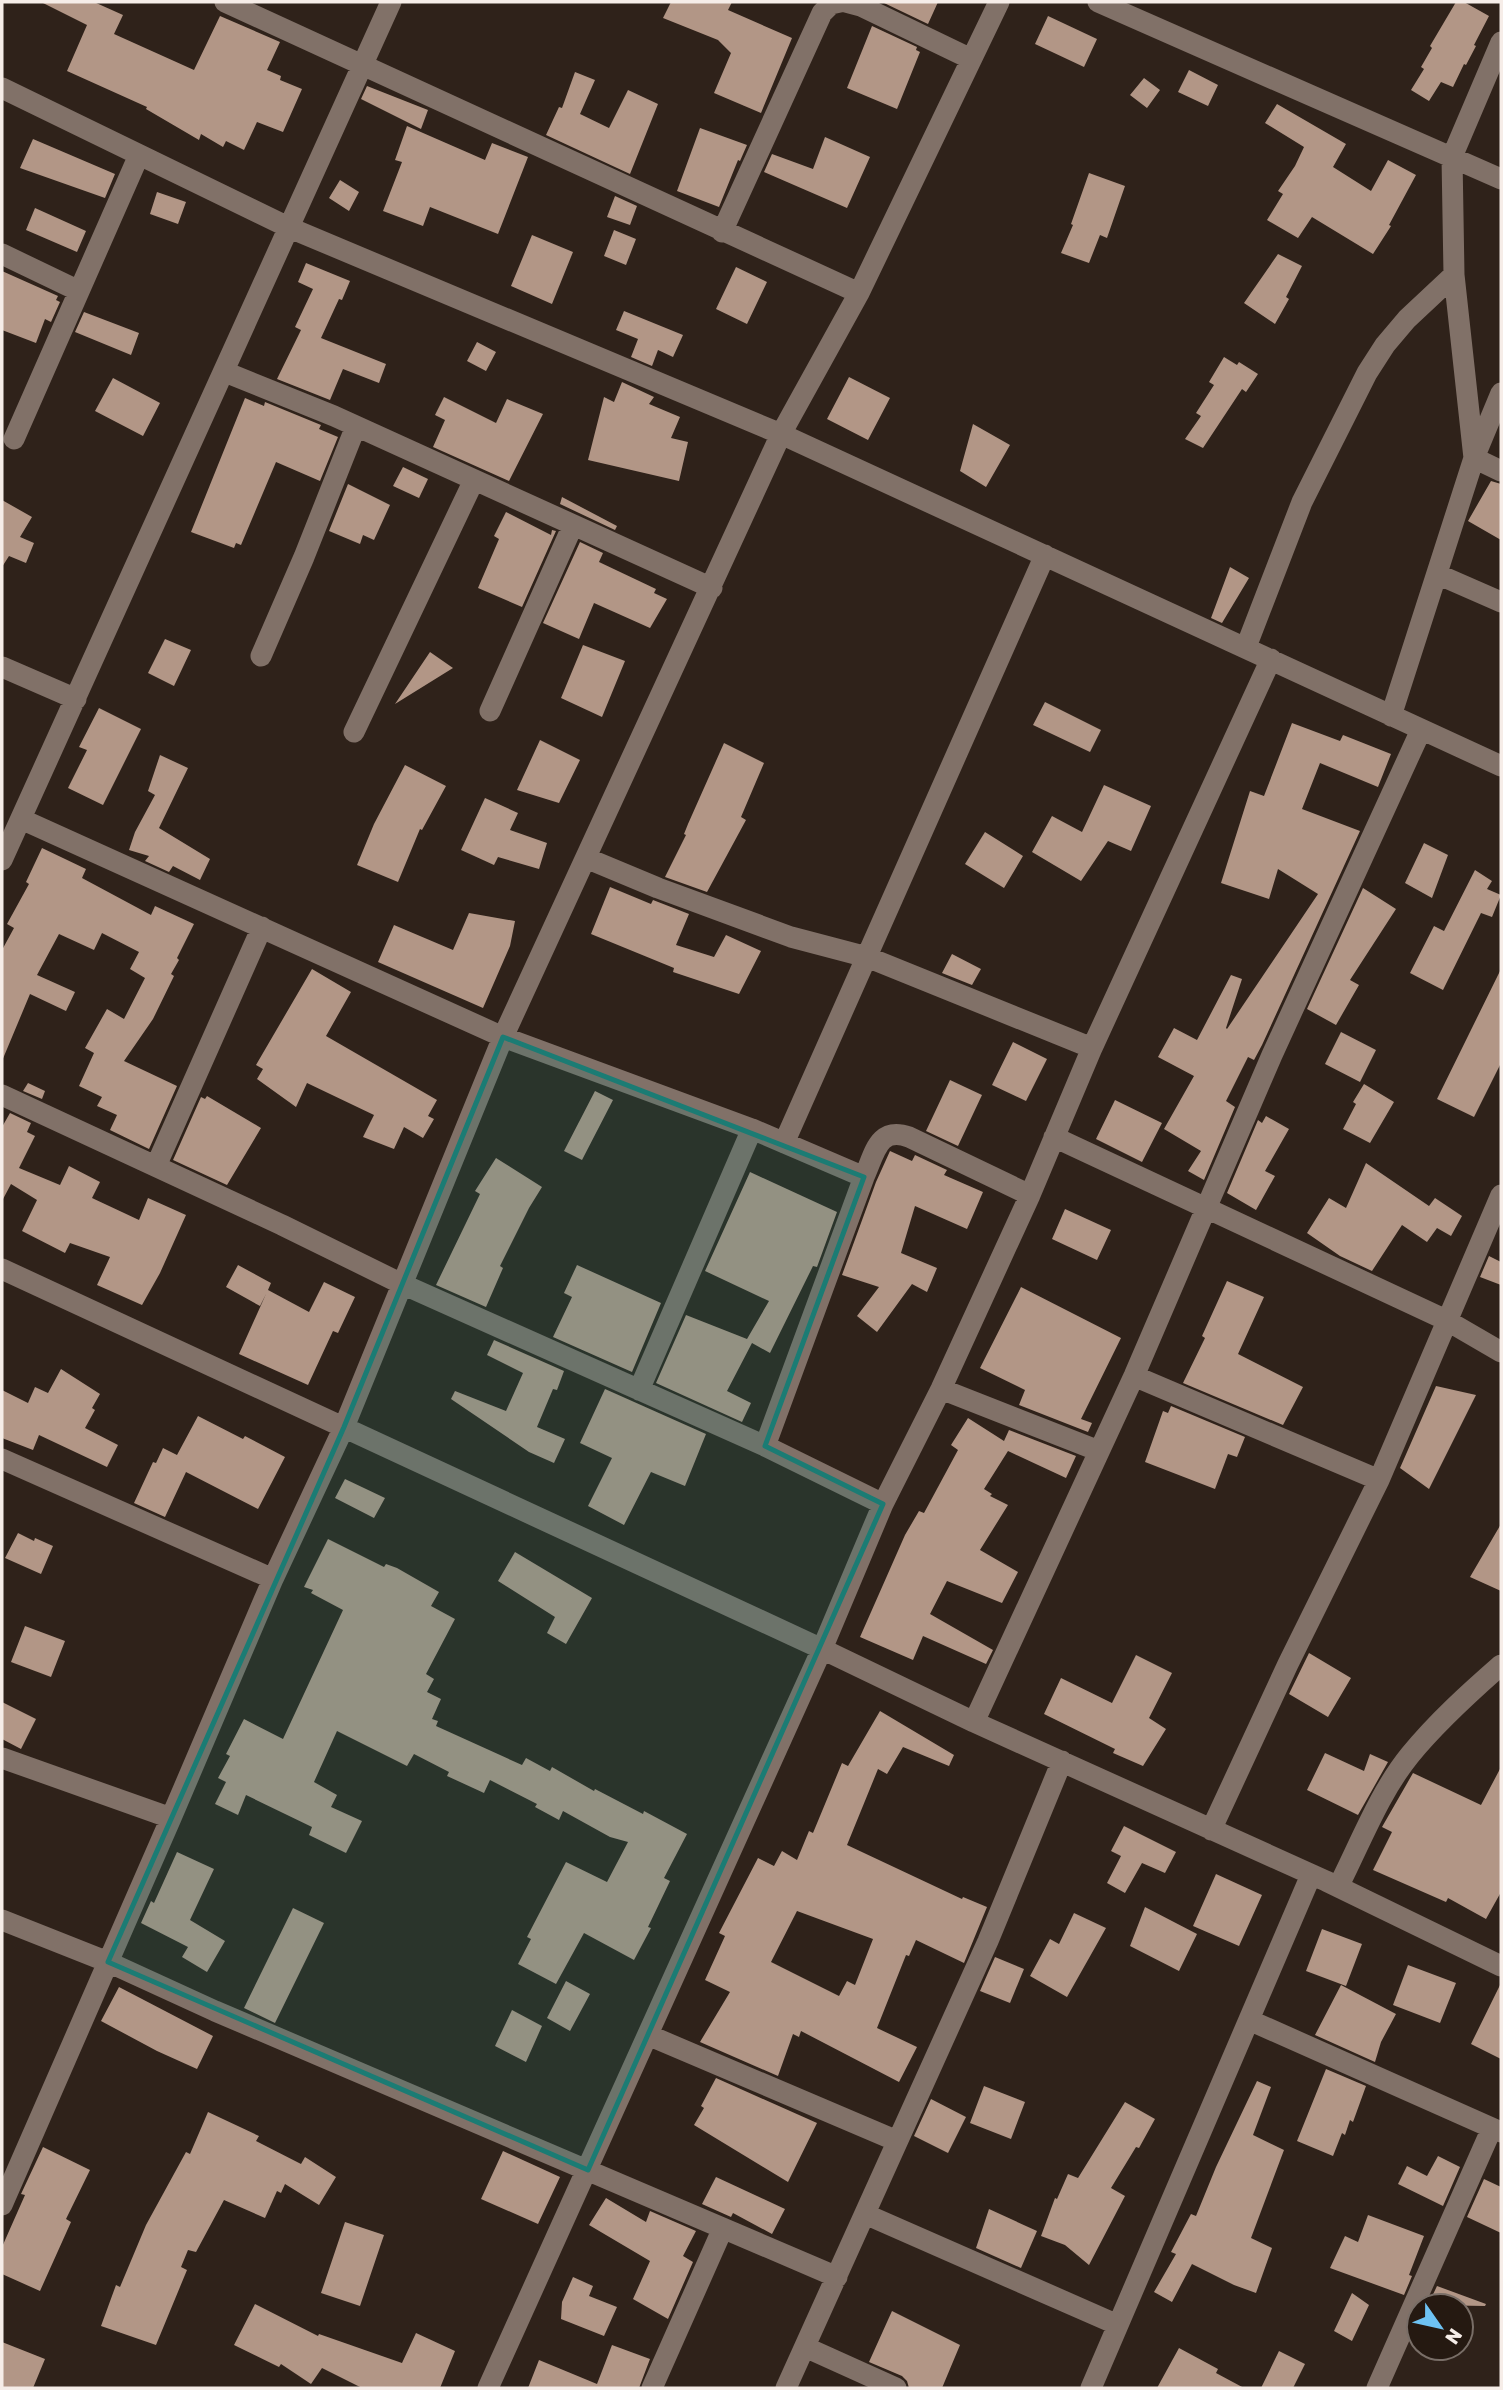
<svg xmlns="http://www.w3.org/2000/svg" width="1503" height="2390" font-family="Rubik,sans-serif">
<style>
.building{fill:#b29686;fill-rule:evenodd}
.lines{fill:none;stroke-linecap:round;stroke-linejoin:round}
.minor{stroke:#817168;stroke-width:21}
.marked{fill:#1b7c74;fill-opacity:0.2;stroke:#1b7c74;stroke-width:5;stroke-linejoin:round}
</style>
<rect width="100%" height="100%" fill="#2f221a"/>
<path class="building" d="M 41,2 L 94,2 L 123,15 L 114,34 L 194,70 L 220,16 L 280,42 L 267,70 L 281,76 L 280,80 L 302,89 L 283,132 L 257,122 L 244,150 L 226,141 L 223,147 L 201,134 L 199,140 L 146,109 L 147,107 L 67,71 L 87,25 Z
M 671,2 L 732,2 L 728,10 L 792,38 L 761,113 L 714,93 L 731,53 L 718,40 L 663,18 Z
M 882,2 L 938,2 L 928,24 Z
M 1456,2 L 1464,2 L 1489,16 L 1474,45 L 1476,46 L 1466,65 L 1464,64 L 1453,87 L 1441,82 L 1429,101 L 1411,90 L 1424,69 L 1421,67 L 1432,48 L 1430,46 Z
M 1048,16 L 1097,39 L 1084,67 L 1035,44 Z
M 872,26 L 917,47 L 916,50 L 920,52 L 897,109 L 847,88 Z
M 1189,70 L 1218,85 L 1208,106 L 1178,92 Z
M 575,72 L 595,80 L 580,114 L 609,128 L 628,90 L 658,104 L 630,174 L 546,135 L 559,107 L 562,108 Z
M 1144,78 L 1160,90 L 1147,108 L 1130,95 Z
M 367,86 L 428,110 L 421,129 L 361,99 Z
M 1277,104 L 1346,144 L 1333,167 L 1371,191 L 1388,160 L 1416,175 L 1389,225 L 1391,226 L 1373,254 L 1312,217 L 1298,238 L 1267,220 L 1283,194 L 1278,191 L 1295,166 L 1304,147 L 1265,123 Z
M 407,126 L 485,160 L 492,143 L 528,157 L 498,234 L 430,207 L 423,226 L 383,211 L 402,162 L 395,160 Z
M 700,128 L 747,145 L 740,161 L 738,160 L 719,207 L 677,191 Z
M 825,137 L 870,157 L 847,208 L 764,172 L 772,154 L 813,169 Z
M 33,139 L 115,174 L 105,198 L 20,168 Z
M 1089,173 L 1125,186 L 1107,238 L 1100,235 L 1089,263 L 1061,253 L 1073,225 L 1071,224 Z
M 340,180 L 359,192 L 349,211 L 329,198 Z
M 157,192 L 186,202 L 178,224 L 150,214 Z
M 615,196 L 637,206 L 630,225 L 607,217 Z
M 35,208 L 86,231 L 77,252 L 26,230 Z
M 614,230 L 636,239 L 626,265 L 604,256 Z
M 532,235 L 573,252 L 552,304 L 511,286 Z
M 1278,254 L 1302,266 L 1286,297 L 1289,299 L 1275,324 L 1244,303 Z
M 306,263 L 350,281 L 342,300 L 339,299 L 321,338 L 386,364 L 379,383 L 343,369 L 330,400 L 277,379 L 301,330 L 295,327 L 313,289 L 298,282 Z
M 736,267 L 767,282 L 747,324 L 716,309 Z
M 2,271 L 58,296 L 56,300 L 60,302 L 51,322 L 45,319 L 36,343 L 2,330 Z
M 624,311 L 683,335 L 673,357 L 658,350 L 652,366 L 631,357 L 638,339 L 616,330 Z
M 84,312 L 139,333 L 131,355 L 75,332 Z
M 477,342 L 496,352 L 486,371 L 467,361 Z
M 1224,357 L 1237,365 L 1239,362 L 1258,374 L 1246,392 L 1242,389 L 1203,448 L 1185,439 L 1201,416 L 1196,413 L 1214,385 L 1209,382 Z
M 849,377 L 890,398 L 868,440 L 827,419 Z
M 113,378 L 160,403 L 143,436 L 95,411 Z
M 622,382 L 654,397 L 649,404 L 680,417 L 671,438 L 688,442 L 679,481 L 588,460 L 604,397 L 614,402 Z
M 444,397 L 496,423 L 507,399 L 543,414 L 509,481 L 433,447 L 445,420 L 435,415 Z
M 245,398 L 264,406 L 265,402 L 321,425 L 319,429 L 338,437 L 320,481 L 276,462 L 241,545 L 236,543 L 234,548 L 191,532 Z
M 973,424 L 1010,445 L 986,487 L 960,471 Z
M 403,467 L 428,479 L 419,498 L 393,486 Z
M 1491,481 L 1501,484 L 1501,540 L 1468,521 Z
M 348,484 L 390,505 L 374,540 L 363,535 L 360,544 L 329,531 Z
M 562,497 L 617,526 L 615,530 L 560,504 Z
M 2,500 L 32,517 L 20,537 L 34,543 L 26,563 L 9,556 L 2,567 Z
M 506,512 L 551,535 L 552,530 L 556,531 L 522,607 L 478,588 L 499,539 L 494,536 Z
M 580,542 L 603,553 L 599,562 L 656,589 L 654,593 L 667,599 L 650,628 L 594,603 L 579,639 L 543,623 Z
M 1230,567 L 1249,578 L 1222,623 L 1211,618 Z
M 165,639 L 191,650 L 174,686 L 148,673 Z
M 583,645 L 625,661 L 602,717 L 561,698 Z
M 430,652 L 453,668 L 395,704 Z
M 1045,702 L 1101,730 L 1090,752 L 1033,725 Z
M 99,708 L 141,729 L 103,805 L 68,788 L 87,750 L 79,747 Z
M 1292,723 L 1340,741 L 1343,735 L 1391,754 L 1378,787 L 1320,763 L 1302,809 L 1360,831 L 1262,1045 L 1254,1060 L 1248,1057 L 1226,1101 L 1235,1107 L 1204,1180 L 1188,1171 L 1201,1151 L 1164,1129 L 1194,1076 L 1158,1057 L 1174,1028 L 1197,1040 L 1231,975 L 1242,979 L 1226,1028 L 1227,1029 L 1318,894 L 1278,869 L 1269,899 L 1221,883 L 1250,791 L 1264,796 Z
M 540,740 L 580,760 L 559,803 L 517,790 Z
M 724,743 L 764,763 L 741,817 L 746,820 L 707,892 L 665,877 L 686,835 L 684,834 L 688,824 Z
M 160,755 L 188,768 L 159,828 L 210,859 L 200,880 L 173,866 L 169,872 L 145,861 L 149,856 L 129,850 L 135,832 L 155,795 L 148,791 Z
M 405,765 L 446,786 L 422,830 L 420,829 L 398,882 L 357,865 L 374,824 Z
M 1104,785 L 1151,806 L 1131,851 L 1108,841 L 1081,881 L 1032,852 L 1052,816 L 1082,832 Z
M 485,798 L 518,813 L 510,830 L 547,843 L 539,869 L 498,857 L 494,865 L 461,850 Z
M 985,832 L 1023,856 L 1004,888 L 965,864 Z
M 1424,843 L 1448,855 L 1432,898 L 1405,883 Z
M 42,848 L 86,869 L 82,878 L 151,915 L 155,906 L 194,924 L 177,958 L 179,960 L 171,974 L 174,976 L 153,1019 L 124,1061 L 177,1086 L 149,1149 L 110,1130 L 117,1115 L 97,1106 L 102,1097 L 79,1086 L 94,1053 L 85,1048 L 107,1009 L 124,1019 L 145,978 L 130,969 L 139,952 L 102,933 L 94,950 L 59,934 L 37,975 L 75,992 L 66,1011 L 30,994 L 2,1061 L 2,950 L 14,928 L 7,924 L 29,884 L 26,882 Z
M 1475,870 L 1492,881 L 1487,889 L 1501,895 L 1492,917 L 1481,913 L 1443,990 L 1410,973 L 1434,926 L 1444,931 Z
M 610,887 L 651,904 L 653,900 L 689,914 L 676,945 L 714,957 L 726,935 L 761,951 L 739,994 L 673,972 L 674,968 L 591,934 Z
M 1363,888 L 1396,909 L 1350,980 L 1359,985 L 1336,1025 L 1307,1009 Z
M 469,913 L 515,921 L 510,946 L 483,1008 L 378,962 L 394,925 L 453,950 Z
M 952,954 L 981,969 L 972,985 L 942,973 Z
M 312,969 L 351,992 L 326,1036 L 437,1100 L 428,1116 L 434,1119 L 423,1138 L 404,1127 L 394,1149 L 363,1137 L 374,1115 L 307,1083 L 296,1107 L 257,1079 L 263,1069 L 256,1065 Z
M 1501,969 L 1501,1063 L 1474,1117 L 1437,1099 Z
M 1341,1032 L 1376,1050 L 1360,1082 L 1325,1064 Z
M 1013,1042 L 1047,1059 L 1026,1101 L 992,1085 Z
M 950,1080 L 982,1095 L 958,1146 L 926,1131 Z
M 28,1083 L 45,1091 L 42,1099 L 23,1091 Z
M 1364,1084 L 1394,1102 L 1370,1143 L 1343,1129 L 1356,1104 L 1353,1102 Z
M 595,1091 L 613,1100 L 582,1160 L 564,1151 Z
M 207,1096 L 261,1128 L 227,1185 L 173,1160 L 201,1097 L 205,1099 Z
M 1115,1100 L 1162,1123 L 1142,1162 L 1096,1139 Z
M 10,1113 L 31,1123 L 27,1132 L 35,1136 L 19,1168 L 60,1185 L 69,1166 L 100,1182 L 92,1198 L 139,1220 L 148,1198 L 186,1215 L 160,1273 L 142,1305 L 97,1285 L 110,1257 L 70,1243 L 65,1253 L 22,1231 L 37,1200 L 11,1184 L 2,1201 L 2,1127 Z
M 1266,1116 L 1289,1129 L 1265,1171 L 1275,1176 L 1256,1210 L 1227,1193 L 1258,1120 L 1262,1123 Z
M 890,1151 L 912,1161 L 915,1155 L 947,1170 L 944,1175 L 983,1192 L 967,1229 L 915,1206 L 901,1253 L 937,1268 L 927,1292 L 912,1284 L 877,1332 L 857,1316 L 879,1287 L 842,1275 L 876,1182 Z
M 496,1158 L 542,1187 L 529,1208 L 500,1266 L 503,1268 L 486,1307 L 436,1285 L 480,1194 L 475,1191 Z
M 1366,1163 L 1429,1206 L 1435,1198 L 1462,1216 L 1451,1236 L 1437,1228 L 1427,1242 L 1402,1225 L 1372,1271 L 1340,1256 L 1307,1233 L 1329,1198 L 1346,1208 Z
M 750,1172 L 837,1212 L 817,1267 L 813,1266 L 770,1353 L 752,1343 L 727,1391 L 751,1403 L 742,1422 L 656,1383 L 686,1315 L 747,1339 L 769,1301 L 705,1271 Z
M 1065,1209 L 1111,1230 L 1097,1260 L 1052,1239 Z
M 1489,1256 L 1501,1262 L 1501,1285 L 1480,1277 Z
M 238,1265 L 271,1283 L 268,1290 L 309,1312 L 324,1282 L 355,1297 L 338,1333 L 333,1331 L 308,1385 L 239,1354 L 266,1294 L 260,1306 L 226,1287 Z
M 577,1265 L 661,1303 L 632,1372 L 553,1337 L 572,1297 L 564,1293 Z
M 1227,1281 L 1264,1297 L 1238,1354 L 1303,1387 L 1283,1425 L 1183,1383 L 1205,1338 L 1202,1336 Z
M 1021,1287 L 1121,1338 L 1081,1419 L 1092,1423 L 1088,1432 L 1019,1405 L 1025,1390 L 980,1368 Z
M 494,1340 L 564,1371 L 557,1390 L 553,1389 L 537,1427 L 565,1439 L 554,1463 L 529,1452 L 451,1399 L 455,1391 L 506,1411 L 523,1373 L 487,1355 Z
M 61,1369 L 100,1394 L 92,1408 L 95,1410 L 85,1428 L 118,1445 L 107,1467 L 39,1435 L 33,1450 L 2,1438 L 2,1390 L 28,1403 L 35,1387 L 48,1393 Z
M 1436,1386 L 1476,1395 L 1429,1489 L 1400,1468 Z
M 605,1389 L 706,1434 L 685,1486 L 651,1472 L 624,1525 L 588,1506 L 612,1458 L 580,1443 Z
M 1171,1406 L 1245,1437 L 1237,1457 L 1228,1454 L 1215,1489 L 1145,1462 L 1163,1411 L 1168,1413 Z
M 198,1416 L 243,1439 L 245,1436 L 285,1457 L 258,1509 L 186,1472 L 165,1517 L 134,1503 L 153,1462 L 156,1463 L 163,1448 L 177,1455 Z
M 968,1418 L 1004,1441 L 1009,1430 L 1076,1456 L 1066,1478 L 1008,1451 L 984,1489 L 992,1494 L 990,1496 L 1008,1505 L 980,1550 L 1018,1572 L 1002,1603 L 947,1581 L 930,1614 L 993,1650 L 986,1664 L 923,1636 L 913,1660 L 860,1637 L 905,1535 L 919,1511 L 924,1513 L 958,1450 L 951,1445 Z
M 345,1479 L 385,1498 L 374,1518 L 335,1498 Z
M 1501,1524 L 1501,1591 L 1470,1577 Z
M 18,1533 L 34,1541 L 35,1538 L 53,1546 L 41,1574 L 5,1558 Z
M 328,1539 L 384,1567 L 386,1564 L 397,1568 L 439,1592 L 431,1606 L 455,1619 L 426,1674 L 434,1679 L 427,1692 L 441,1699 L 432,1719 L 438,1721 L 436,1726 L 522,1765 L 526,1758 L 550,1771 L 552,1767 L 594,1791 L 595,1789 L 643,1814 L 644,1811 L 687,1834 L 664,1878 L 670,1881 L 648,1927 L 651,1928 L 634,1960 L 584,1933 L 556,1984 L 518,1964 L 531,1939 L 527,1937 L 566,1862 L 607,1882 L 628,1842 L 610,1837 L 563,1811 L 559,1820 L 535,1807 L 537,1804 L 490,1780 L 484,1793 L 447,1776 L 449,1772 L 414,1754 L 407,1766 L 337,1731 L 314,1782 L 337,1795 L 331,1807 L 362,1821 L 346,1853 L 309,1835 L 312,1827 L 246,1795 L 238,1815 L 215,1804 L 226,1782 L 218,1778 L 230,1756 L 226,1754 L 244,1719 L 283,1739 L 343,1610 L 311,1593 L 313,1590 L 304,1587 Z
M 515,1552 L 592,1598 L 566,1644 L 547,1633 L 555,1617 L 498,1581 Z
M 25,1626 L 65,1641 L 51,1677 L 11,1662 Z
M 1309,1653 L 1351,1678 L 1328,1717 L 1289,1694 Z
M 1136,1655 L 1172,1673 L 1149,1718 L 1166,1729 L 1143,1766 L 1113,1753 L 1115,1749 L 1044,1714 L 1061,1678 L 1112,1703 Z
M 2,1702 L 36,1719 L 21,1749 L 2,1739 Z
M 880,1711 L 954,1755 L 949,1766 L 903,1747 L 887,1774 L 878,1769 L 847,1845 L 962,1899 L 963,1897 L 987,1907 L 964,1963 L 916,1940 L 909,1956 L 906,1955 L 877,2028 L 917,2047 L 899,2082 L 801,2031 L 799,2037 L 793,2034 L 778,2076 L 700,2042 L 730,1992 L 705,1980 L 725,1936 L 719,1933 L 758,1858 L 774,1866 L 782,1851 L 797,1860 L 809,1831 L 813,1833 L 842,1763 L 848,1766 ZM 797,1911 L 873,1939 L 855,1985 L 847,1981 L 839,1996 L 771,1962 Z
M 1325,1753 L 1364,1771 L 1370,1754 L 1388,1762 L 1358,1815 L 1307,1790 Z
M 1501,1767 L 1501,1892 L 1486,1919 L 1448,1898 L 1446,1902 L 1373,1870 L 1392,1832 L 1382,1827 L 1413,1773 L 1481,1805 Z
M 1124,1826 L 1176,1852 L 1165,1873 L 1142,1863 L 1125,1893 L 1107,1883 L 1121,1856 L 1111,1851 Z
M 177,1852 L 214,1869 L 190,1920 L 225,1941 L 207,1972 L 182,1957 L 188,1947 L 141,1923 L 151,1901 L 154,1903 Z
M 1216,1874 L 1262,1895 L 1239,1946 L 1193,1926 Z
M 1145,1907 L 1197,1934 L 1179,1971 L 1130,1946 Z
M 293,1908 L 324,1923 L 275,2023 L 244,2008 Z
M 1074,1913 L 1106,1928 L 1067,1997 L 1030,1976 L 1050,1939 L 1059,1944 Z
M 1322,1929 L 1362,1944 L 1346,1986 L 1306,1971 Z
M 995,1957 L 1024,1969 L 1010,2003 L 980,1991 Z
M 1408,1965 L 1456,1983 L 1440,2023 L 1393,2005 Z
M 566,1981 L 590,1994 L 570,2031 L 547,2018 Z
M 1501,1983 L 1501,2059 L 1471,2044 Z
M 1341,1985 L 1396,2014 L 1381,2042 L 1375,2062 L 1315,2035 Z
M 119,1987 L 213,2036 L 197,2069 L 157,2051 L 101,2021 Z
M 512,2010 L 542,2026 L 526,2062 L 495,2046 Z
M 1326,2069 L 1366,2086 L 1353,2122 L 1350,2120 L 1345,2135 L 1342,2133 L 1333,2156 L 1297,2141 Z
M 716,2078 L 817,2123 L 788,2182 L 694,2125 L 704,2108 L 701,2106 Z
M 1257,2081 L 1271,2087 L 1253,2135 L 1284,2150 L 1251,2238 L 1272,2248 L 1256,2293 L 1234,2285 L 1192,2264 L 1172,2302 L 1154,2292 L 1176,2254 L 1171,2252 L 1191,2214 L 1196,2216 L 1216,2167 Z
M 984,2086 L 1025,2102 L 1011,2139 L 970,2123 Z
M 931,2099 L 966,2117 L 948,2153 L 914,2136 Z
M 1125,2102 L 1155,2119 L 1139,2148 L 1136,2147 L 1111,2188 L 1125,2196 L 1089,2265 L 1065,2245 L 1041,2236 L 1055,2198 L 1057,2199 L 1068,2174 L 1078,2178 Z
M 208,2112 L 259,2136 L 256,2141 L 301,2164 L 305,2157 L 336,2177 L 319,2205 L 285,2184 L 281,2193 L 277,2191 L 265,2218 L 224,2200 L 196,2252 L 188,2250 L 181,2267 L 187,2270 L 156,2345 L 101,2326 L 116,2285 L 120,2287 L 146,2225 L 186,2152 L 190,2154 Z
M 43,2147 L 90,2170 L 66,2219 L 71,2222 L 40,2291 L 2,2274 L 2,2247 L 25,2195 L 21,2194 Z
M 503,2151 L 560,2177 L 538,2224 L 481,2199 Z
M 1438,2156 L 1460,2167 L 1443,2206 L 1398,2184 L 1407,2166 L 1427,2176 Z
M 716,2177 L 785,2209 L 772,2234 L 733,2213 L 731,2217 L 702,2204 Z
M 1484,2179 L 1501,2187 L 1501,2233 L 1467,2217 Z
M 606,2198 L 646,2222 L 650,2211 L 696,2231 L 683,2256 L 693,2262 L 668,2319 L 633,2299 L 650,2261 L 589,2225 Z
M 989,2209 L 1037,2231 L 1021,2268 L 976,2248 Z
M 1368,2215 L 1424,2236 L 1409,2275 L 1412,2276 L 1404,2295 L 1330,2268 L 1345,2236 L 1358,2242 Z
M 345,2222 L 384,2235 L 360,2306 L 321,2293 Z
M 573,2277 L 593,2286 L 589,2296 L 617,2307 L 604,2336 L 561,2319 L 562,2302 Z
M 1437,2286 L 1486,2304 L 1485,2306 L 1428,2305 Z
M 1352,2293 L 1369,2305 L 1352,2341 L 1334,2331 Z
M 255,2304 L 318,2336 L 319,2334 L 402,2363 L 416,2333 L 455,2351 L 440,2388 L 362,2388 L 322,2368 L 311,2384 L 281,2364 L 279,2367 L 234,2345 Z
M 892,2311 L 960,2345 L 942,2388 L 909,2388 L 907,2381 L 902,2376 L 869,2362 Z
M 2,2342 L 45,2359 L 33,2388 L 2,2388 Z
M 612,2345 L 650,2359 L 639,2388 L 528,2388 L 539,2360 L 597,2384 Z
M 1179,2348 L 1218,2369 L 1216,2373 L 1244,2388 L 1157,2388 Z
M 1279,2351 L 1305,2364 L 1293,2388 L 1261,2388 Z"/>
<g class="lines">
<path class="minor" d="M 225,2 L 859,293
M 846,2 L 861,6 L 971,59
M 1098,2 L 1501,179
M 2,88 L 290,228 L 781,434 L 1501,766
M 722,232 L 822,13 L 831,4 L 840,2
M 2,254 L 79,291
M 225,372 L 334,416 L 712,588
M 1501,393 L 1474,458 L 1501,471
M 14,439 L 139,155
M 1437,574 L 1501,602
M 1246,647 L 1302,502 L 1367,373 L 1385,345 L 1407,319 L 1454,275
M 261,656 L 304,557 L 356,426
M 2,667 L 76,699
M 490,711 L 573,525
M 1391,716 L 1474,458 L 1454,275 L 1452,157 L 1501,42
M 354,732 L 474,480
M 21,819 L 503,1037 L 752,1129 L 864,1177
M 586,858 L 658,888 L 791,937 L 867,957 L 1092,1048
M 2,860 L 391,2
M 2,1095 L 282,1225 L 402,1284 L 765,1446 L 883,1504
M 1054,1137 L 1446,1320 L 1501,1352
M 784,1143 L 1045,555
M 156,1166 L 262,927
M 2,1269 L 822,1649 L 974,1722 L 1326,1881 L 1501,1966
M 1134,1376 L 1379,1480
M 941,1389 L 1099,1451
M 639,1390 L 752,1129
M 765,1446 L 864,1177 C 875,1153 878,1126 909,1137 L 1030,1195
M 2,1459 L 273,1579
M 974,1722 L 1134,1376 L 1272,1055 L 1421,730
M 2,1758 L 171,1818
M 1211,1830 L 1288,1664 L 1379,1480 L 1501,1195
M 1338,1887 C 1360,1844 1379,1793 1410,1755 C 1437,1722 1469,1693 1501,1665
M 2,1920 L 108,1962 L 215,2011 L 837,2277
M 1249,2020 L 1501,2132
M 648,2035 L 897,2141
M 2,2205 L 171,1818 L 273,1579 L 344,1427 L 503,1037 L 781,434 L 859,293 L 999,2
M 865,2214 L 1118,2325
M 805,2347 L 896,2388
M 488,2388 L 822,1649 L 883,1504 L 941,1389 L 1030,1195 L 1092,1048 L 1271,659
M 652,2388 L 723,2228
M 786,2388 L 988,1941 L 1062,1761
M 1091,2388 L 1311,1875
M 1377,2388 L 1492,2128"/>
</g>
<path class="marked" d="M 503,1037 L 864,1177 L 765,1446 L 883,1504 L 588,2170 L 108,1962 L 344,1427 Z"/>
<rect width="1503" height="2390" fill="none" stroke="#f6ede8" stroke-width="7"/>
<g transform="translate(1440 2327) rotate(124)"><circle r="33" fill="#251911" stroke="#796e67" stroke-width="2"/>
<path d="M0-5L12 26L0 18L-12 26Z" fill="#6ec2f3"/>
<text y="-10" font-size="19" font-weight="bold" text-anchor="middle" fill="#f6ede8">N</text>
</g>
</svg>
